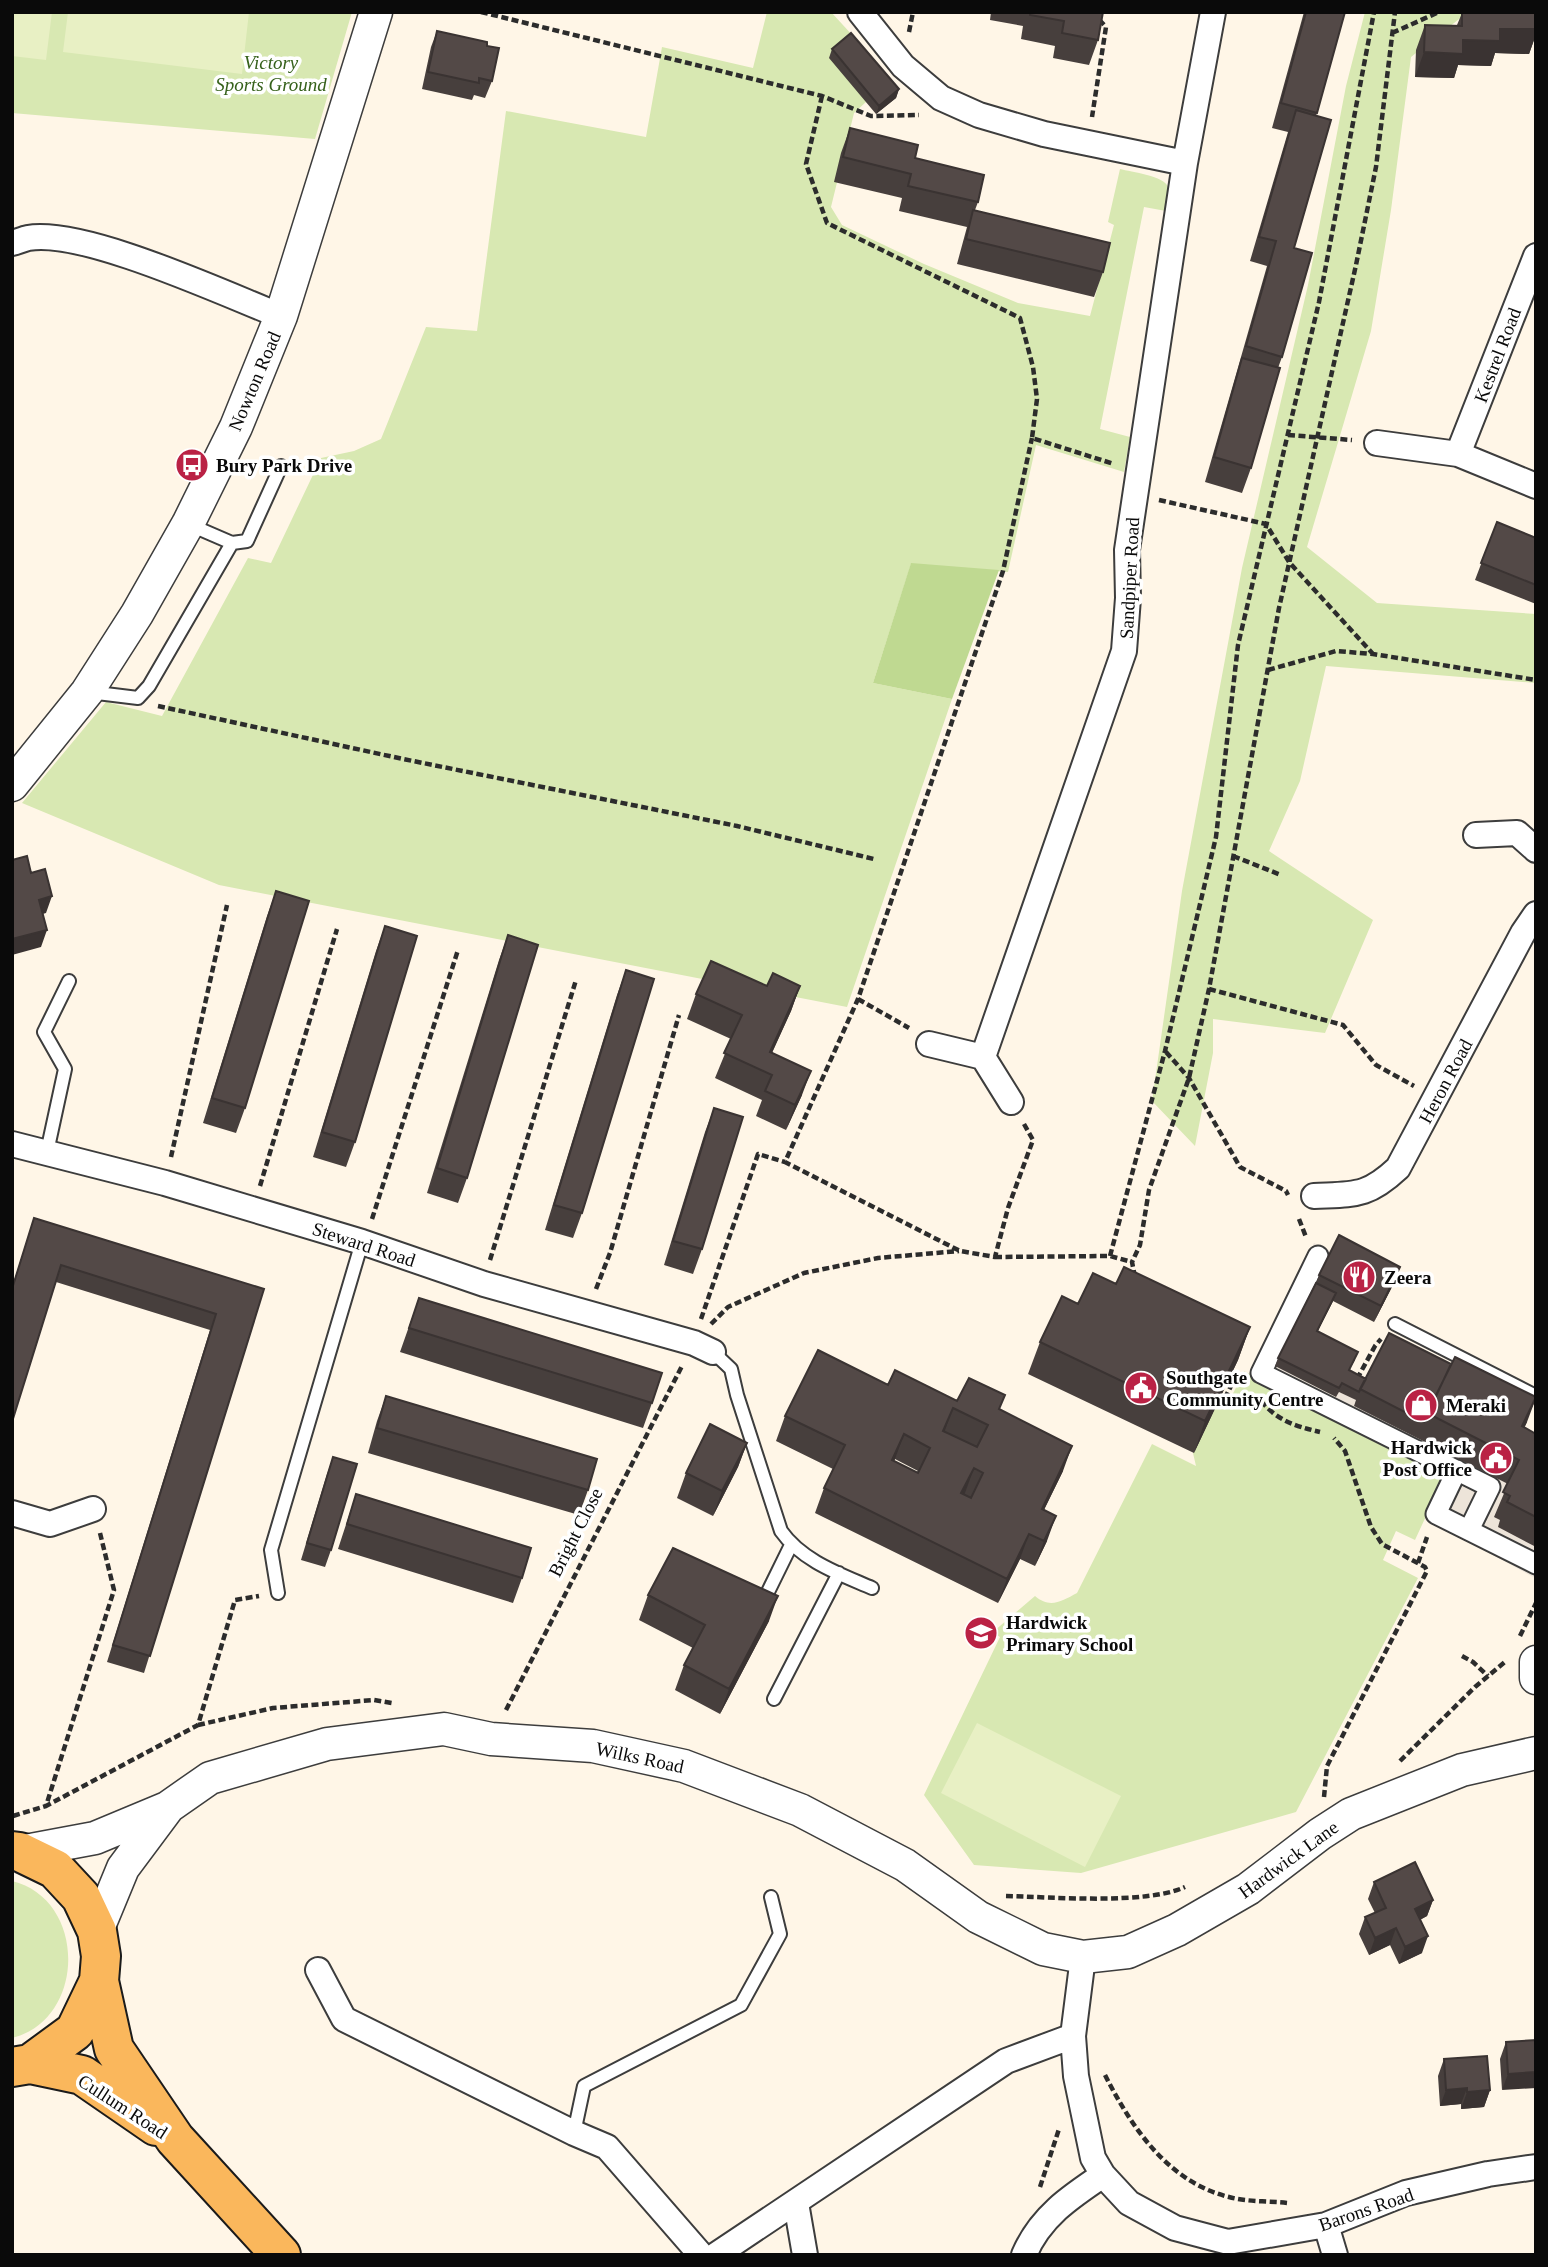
<svg xmlns="http://www.w3.org/2000/svg" width="1548" height="2267" font-family="Georgia,serif">
<style>
.green{fill:#d8e8b2}
.forest{fill:#bfd991}
.pitch{fill:#e8f0c4}
.plaza{fill:#ede4d9}
.lines{fill:none;stroke-linecap:round;stroke-linejoin:round}
.service-casing{stroke:#3d3d3d;stroke-width:16}
.pedestrian-casing{stroke:#3d3d3d;stroke-width:23}
.minor-casing{stroke:#3d3d3d;stroke-width:28}
.tertiary-casing{stroke:#3d3d3d;stroke-width:35}
.primary-casing{stroke:#1b1b1b;stroke-width:42}
.path{stroke:#2c2c2c;stroke-width:4.5;stroke-dasharray:7 3.5;stroke-linecap:butt}
.service{stroke:#fff;stroke-width:12}
.pedestrian{stroke:#fff;stroke-width:19}
.minor{stroke:#fff;stroke-width:24}
.tertiary{stroke:#fff;stroke-width:32}
.primary{stroke:#fab75c;stroke-width:38}
.wall{fill:#473f3d;fill-rule:evenodd}
.shaded-wall{fill:#3a3332}
.building{fill:#534947;stroke:#3a3332;stroke-width:2;fill-rule:evenodd}
.labels{text-anchor:middle;stroke-width:7;stroke-linejoin:round;paint-order:stroke}
.park-label{font-size:19px;font-style:italic;fill:#36611b;stroke:#fff}
.street-label{font-size:19px;fill:#0a0a0a;stroke:#fff}
.poi-label{font-size:19px;font-weight:bold;fill:#0a0a0a;stroke:#fff;text-anchor:start}
</style>
<rect width="100%" height="100%" fill="#fff6e7"/>
<path class="green" d="M 12,12 L 352,12 L 315,139 L 12,113 Z
M 767,12 L 831,12 L 854,37 L 866,102 L 854,113 L 831,207 L 842,225 L 924,264 L 1018,303 L 1090,316 L 1114,225 L 1108,222 L 1120,169 C 1131,172 1165,176 1168,187 C 1170,194 1167,204 1166,211 L 1144,207 L 1100,429 L 1130,437 L 1124,472 L 1036,445 L 1008,572 L 911,564 L 873,683 L 952,699 L 847,1007 L 219,885 L 22,803 L 106,702 L 162,716 L 248,558 L 271,563 L 321,458 L 354,451 L 381,439 L 426,327 L 477,331 L 506,111 L 646,137 L 662,47 L 753,68 Z
M 1365,12 L 1468,12 L 1411,57 L 1391,210 L 1371,331 L 1307,547 L 1377,603 L 1536,614 L 1536,683 L 1326,666 L 1300,781 L 1269,851 L 1373,920 L 1325,1033 L 1213,1019 L 1213,1053 L 1195,1146 L 1152,1101 L 1182,891 L 1242,568 L 1308,285 L 1346,86 Z
M 1244,1371 L 1446,1473 L 1415,1540 L 1396,1531 L 1383,1560 L 1418,1578 L 1296,1812 L 1081,1873 L 974,1865 L 924,1795 L 1000,1637 L 993,1632 L 1035,1596 C 1050,1609 1062,1601 1077,1593 L 1152,1444 L 1196,1466 L 1193,1453 L 1216,1406 L 1225,1410 Z
M 12,1881 C 87,1899 87,2019 12,2038 Z"/>
<path class="forest" d="M 911,563 L 999,570 L 952,699 L 873,683 Z"/>
<path class="pitch" d="M 12,12 L 52,12 L 46,60 L 12,56 Z
M 68,12 L 249,12 L 242,74 L 63,52 Z
M 977,1723 L 1121,1796 L 1085,1867 L 941,1793 Z"/>
<path class="plaza" d="M 1314,1243 L 1333,1252 L 1275,1366 L 1336,1397 L 1339,1392 L 1357,1400 L 1355,1406 L 1510,1485 L 1501,1521 L 1536,1547 L 1535,1578 L 1425,1518 L 1445,1473 L 1250,1375 Z"/>
<g class="lines">
<defs>
<path id="service" d="M 188,524 L 232,543 L 247,541 L 281,466
M 89,692 L 138,698 L 149,686 L 232,543
M 47,1152 L 65,1069 L 44,1032 L 69,981
M 1395,1324 L 1536,1396
M 713,1352 L 731,1369 L 737,1395 L 781,1531 C 802,1561 840,1574 872,1588
M 278,1593 L 271,1550 L 362,1242
M 762,1604 L 791,1545
M 774,1699 L 839,1573
M 574,2133 L 584,2086 L 741,2005 L 780,1934 L 771,1897"/>
<path id="pedestrian" d="M 1318,1256 L 1261,1373 L 1490,1487 L 1469,1530
M 1457,1470 L 1436,1514 L 1536,1564"/>
<path id="minor" d="M 860,12 L 903,66 L 941,98 L 979,115 L 1044,134 L 1185,163
M 12,243 C 17,242 23,239 28,238 C 83,228 225,294 281,316
M 1377,443 L 1458,454 L 1536,486
M 1458,454 L 1536,256
M 1476,835 L 1517,833 L 1536,850
M 929,1044 L 983,1057 L 1011,1102
M 983,1057 L 1124,651 L 1128,598 L 1127,550 L 1185,163 L 1213,12
M 12,1144 L 165,1183 L 362,1242 L 484,1284 L 694,1343 L 713,1352
M 1314,1196 C 1355,1194 1367,1197 1398,1168 L 1523,933 L 1536,914
M 12,1513 L 50,1524 L 93,1509
M 1083,1957 L 1073,2036 L 1076,2076 L 1093,2158 L 1103,2175 L 1129,2203 L 1175,2228 L 1228,2242 L 1326,2225 L 1406,2193 L 1488,2174 L 1536,2167
M 318,1970 L 344,2019 L 574,2133 L 607,2147 L 701,2255
M 796,2203 L 805,2255
M 1326,2225 L 1335,2255
M 716,2255 L 1006,2061 L 1073,2036
M 1024,2255 C 1040,2217 1070,2197 1103,2175"/>
<path id="tertiary" d="M 12,785 L 87,692 L 137,614 L 188,524 L 236,427 L 281,316 L 376,12
M 1536,1662 L 1536,1678
M 20,1852 L 95,1838 L 167,1808 L 210,1778 L 327,1744 L 444,1729 L 491,1739 L 593,1746 L 684,1766 L 800,1810 L 905,1865 L 978,1917 L 1043,1949 L 1083,1957 L 1128,1952 L 1177,1930 L 1248,1889 L 1320,1834 L 1351,1814 L 1462,1770 L 1536,1753
M 97,1931 L 123,1868 L 167,1809"/>
<path id="primary" d="M 12,1851 L 20,1852 L 55,1869 L 81,1897 L 97,1931 L 101,1956 L 99,1981 L 75,2031 L 30,2064 L 12,2067
M 99,1981 L 114,2049 L 175,2139 L 281,2255
M 30,2064 L 82,2075 L 156,2126"/>
</defs>
<use href="#service" class="service-casing"/>
<use href="#pedestrian" class="pedestrian-casing"/>
<use href="#minor" class="minor-casing"/>
<use href="#tertiary" class="tertiary-casing"/>
<use href="#primary" class="primary-casing"/>
<path class="path" d="M 481,12 L 822,96 L 871,116 L 919,115
M 1092,12 L 1106,27 L 1092,117
M 909,32 L 913,12
M 1392,33 L 1439,12
M 822,96 L 806,164 L 827,223 L 1020,318 L 1033,367 L 1037,399 L 1032,438 L 1114,464
M 1288,435 L 1352,440
M 1159,500 L 1266,524 L 1289,562 L 1373,654
M 1268,670 L 1336,651 L 1373,654 L 1536,680
M 158,706 L 403,759 L 737,826 L 874,859
M 1233,856 L 1281,875
M 1209,989 L 1343,1025 L 1376,1065 L 1414,1086
M 858,999 L 909,1028
M 1166,1052 L 1189,1078 L 1240,1167 L 1286,1191 L 1288,1195
M 1024,1124 L 1033,1140 L 1008,1208 L 995,1257 L 960,1251 L 785,1162 L 858,999 L 1003,571 L 1032,438
M 171,1157 L 227,905
M 260,1186 L 337,929
M 372,1219 L 458,950
M 1299,1219 L 1306,1237
M 1110,1256 L 1165,1051 L 1216,837 L 1238,645 L 1319,302 L 1374,12
M 995,1257 L 1110,1256 L 1132,1262
M 490,1260 L 576,980
M 1135,1277 L 1132,1262 L 1140,1245 L 1149,1190 L 1189,1078 L 1209,989 L 1279,608 L 1356,265 L 1376,167 L 1395,12
M 596,1289 L 610,1253 L 679,1015
M 701,1319 L 758,1154 L 785,1162
M 711,1324 L 728,1307 L 804,1273 L 878,1258 L 959,1251
M 1357,1379 L 1375,1346 L 1381,1339
M 1261,1401 C 1278,1421 1295,1426 1320,1432
M 1218,1402 L 1222,1404 L 1236,1376
M 100,1533 L 114,1590 L 46,1806 L 198,1725 L 235,1600 L 259,1596
M 1418,1563 L 1427,1537
M 1520,1636 L 1536,1603
M 1462,1656 L 1473,1662 L 1488,1676
M 506,1710 L 682,1366
M 198,1725 L 273,1708 L 374,1700 L 392,1703
M 1400,1761 L 1475,1687 L 1506,1661
M 1324,1797 L 1327,1766 L 1427,1571 L 1425,1567 L 1382,1544 L 1371,1527 L 1345,1451 L 1334,1438
M 13,1816 L 46,1806
M 1006,1896 C 1052,1897 1146,1905 1185,1887
M 1105,2075 C 1132,2128 1168,2182 1229,2197 C 1247,2202 1269,2201 1288,2203
M 1040,2187 L 1059,2129"/>
<use href="#service" class="service"/>
<use href="#pedestrian" class="pedestrian"/>
<use href="#minor" class="minor"/>
<use href="#tertiary" class="tertiary"/>
<use href="#primary" class="primary"/>
</g>
<path class="wall" d="M 991,12 L 1103,12 L 1098,40 L 1089,65 L 1053,58 L 1055,46 L 1021,39 L 1023,26 L 990,20 Z
M 1304,12 L 1345,12 L 1316,116 L 1294,248 L 1282,357 L 1278,368 L 1251,468 L 1242,493 L 1205,482 L 1237,371 L 1267,266 L 1250,261 L 1288,132 L 1272,128 Z
M 1496,12 L 1536,12 L 1536,40 L 1534,40 L 1529,54 L 1495,53 L 1491,66 L 1458,65 L 1454,78 L 1415,77 L 1416,50 L 1425,25 L 1457,25 L 1462,13 Z
M 437,31 L 487,46 L 492,81 L 485,98 L 474,95 L 472,100 L 422,89 L 431,47 Z
M 832,49 L 899,89 L 896,98 L 876,114 L 829,58 Z
M 850,128 L 915,158 L 978,202 L 975,210 L 1103,272 L 1094,297 L 957,264 L 967,227 L 899,211 L 902,198 L 834,182 L 841,153 Z
M 1497,522 L 1536,538 L 1536,604 L 1475,580 Z
M 276,891 L 245,1108 L 236,1133 L 203,1123 L 267,916 Z
M 385,926 L 355,1142 L 346,1167 L 313,1157 L 376,951 Z
M 508,935 L 467,1178 L 458,1203 L 427,1193 L 499,960 Z
M 626,970 L 582,1213 L 573,1238 L 545,1230 L 617,995 Z
M 767,986 L 800,986 L 791,1011 L 772,1053 L 802,1095 L 786,1130 L 756,1116 L 762,1100 L 715,1078 L 731,1039 L 687,1019 L 696,994 Z
M 714,1108 L 702,1249 L 693,1274 L 664,1265 L 705,1132 Z
M 34,1218 L 264,1289 L 144,1673 L 107,1662 L 210,1330 L 56,1282 L 12,1422 L 12,1287 Z
M 1319,1275 L 1394,1283 L 1374,1322 L 1333,1301 L 1317,1332 L 1355,1360 L 1349,1370 L 1366,1379 L 1527,1422 L 1524,1428 L 1536,1434 L 1536,1547 L 1498,1527 L 1500,1520 L 1494,1517 L 1508,1484 L 1354,1406 L 1356,1400 L 1339,1392 L 1336,1397 L 1275,1366 L 1278,1358 L 1316,1283 Z
M 1116,1284 L 1250,1327 L 1238,1360 L 1194,1453 L 1028,1374 L 1040,1342 L 1078,1304 Z
M 419,1298 L 652,1403 L 643,1428 L 400,1352 Z
M 888,1385 L 1000,1410 L 1063,1471 L 1044,1510 L 1047,1541 L 1035,1566 L 1020,1559 L 998,1603 L 815,1513 L 824,1488 L 833,1469 L 776,1441 L 785,1416 ZM 895,1459 L 918,1471 L 918,1473 L 894,1461 Z
M 386,1396 L 588,1490 L 579,1515 L 368,1453 L 377,1421 Z
M 747,1443 L 738,1467 L 713,1516 L 677,1498 L 686,1473 Z
M 333,1457 L 331,1550 L 325,1567 L 301,1560 L 327,1474 Z
M 356,1494 L 522,1578 L 513,1603 L 338,1549 Z
M 648,1595 L 769,1621 L 720,1714 L 675,1690 L 684,1665 L 693,1648 L 639,1620 Z
M 1374,1882 L 1433,1900 L 1427,1916 L 1420,1920 L 1422,1953 L 1399,1964 L 1390,1945 L 1369,1955 L 1359,1934 L 1365,1917 L 1375,1913 L 1368,1899 Z
M 1536,2040 L 1502,2090 L 1500,2059 L 1506,2042 Z
M 1444,2059 L 1490,2090 L 1484,2107 L 1461,2109 L 1461,2104 L 1440,2106 L 1438,2076 Z"/>
<path class="shaded-wall" d="M 1536,21 L 1536,40 L 1534,40 L 1529,54 L 1495,53 L 1491,66 L 1458,65 L 1454,78 L 1415,77 L 1424,52 L 1500,29 Z
M 899,89 L 896,98 L 876,114 L 879,106 Z
M 52,896 L 46,913 L 33,917 L 39,900 Z
M 47,930 L 41,947 L 12,955 L 12,939 Z
M 800,986 L 791,1011 L 763,1072 L 770,1052 Z
M 811,1071 L 802,1095 L 786,1130 L 795,1105 Z
M 1400,1267 L 1394,1283 L 1374,1322 L 1381,1306 Z
M 1336,1293 L 1333,1301 L 1313,1340 L 1317,1331 Z
M 1250,1327 L 1238,1360 L 1194,1453 L 1205,1421 Z
M 1536,1398 L 1527,1422 L 1513,1451 L 1522,1426 Z
M 953,1408 L 944,1433 L 943,1431 Z
M 904,1434 L 895,1459 L 882,1485 L 892,1460 Z
M 747,1443 L 738,1467 L 713,1516 L 722,1491 Z
M 1072,1446 L 1063,1471 L 1032,1534 L 1042,1509 Z
M 974,1468 L 965,1493 L 952,1518 L 961,1493 Z
M 1056,1516 L 1047,1541 L 1035,1566 L 1044,1541 Z
M 1029,1534 L 1020,1559 L 998,1603 L 1007,1579 Z
M 778,1596 L 769,1621 L 720,1714 L 729,1689 Z
M 1433,1900 L 1427,1916 L 1409,1925 L 1415,1909 Z
M 1396,1928 L 1390,1945 L 1369,1955 L 1375,1938 Z
M 1428,1936 L 1422,1953 L 1399,1964 L 1405,1947 Z
M 1536,2072 L 1536,2088 L 1502,2090 L 1508,2074 Z
M 1467,2088 L 1461,2104 L 1440,2106 L 1446,2090 Z
M 1490,2090 L 1484,2107 L 1461,2109 L 1467,2092 Z"/>
<path class="building" d="M 1030,12 L 1103,12 L 1098,40 L 1062,33 L 1064,21 L 1030,15 Z
M 1306,12 L 1345,12 L 1317,113 L 1281,103 Z
M 1500,12 L 1536,12 L 1536,29 L 1500,29 L 1500,41 L 1463,40 L 1463,54 L 1424,52 L 1425,25 L 1462,26 L 1462,13 Z
M 437,31 L 487,42 L 487,46 L 499,48 L 492,81 L 479,78 L 479,83 L 428,72 Z
M 851,33 L 899,89 L 879,106 L 832,49 Z
M 1296,110 L 1331,120 L 1294,248 L 1312,253 L 1282,357 L 1246,346 L 1276,241 L 1259,237 Z
M 850,128 L 918,145 L 915,158 L 984,175 L 978,202 L 908,186 L 911,174 L 843,157 Z
M 973,210 L 1110,243 L 1103,272 L 966,239 Z
M 1242,358 L 1280,368 L 1251,468 L 1214,457 Z
M 1497,522 L 1536,538 L 1536,585 L 1481,563 Z
M 27,856 L 31,873 L 45,869 L 52,896 L 39,900 L 47,930 L 12,939 L 12,860 Z
M 276,891 L 309,901 L 245,1108 L 212,1098 Z
M 385,926 L 417,936 L 355,1142 L 322,1132 Z
M 508,935 L 538,945 L 467,1178 L 437,1168 Z
M 711,961 L 767,986 L 773,973 L 800,986 L 770,1052 L 811,1071 L 795,1105 L 765,1091 L 772,1075 L 724,1053 L 742,1015 L 696,994 Z
M 626,970 L 654,979 L 582,1213 L 554,1205 Z
M 714,1108 L 743,1117 L 702,1249 L 673,1241 Z
M 34,1218 L 264,1289 L 150,1656 L 113,1645 L 216,1314 L 61,1265 L 12,1422 L 12,1289 Z
M 1339,1235 L 1400,1267 L 1381,1306 L 1319,1275 Z
M 1124,1267 L 1250,1327 L 1205,1421 L 1040,1342 L 1062,1296 L 1078,1304 L 1093,1273 L 1116,1284 Z
M 1316,1283 L 1336,1293 L 1317,1331 L 1358,1352 L 1349,1370 L 1366,1379 L 1359,1392 L 1342,1383 L 1339,1388 L 1278,1358 Z
M 419,1298 L 662,1373 L 652,1403 L 409,1328 Z
M 1389,1333 L 1451,1364 L 1424,1422 L 1360,1389 Z
M 818,1350 L 888,1385 L 895,1370 L 957,1401 L 969,1378 L 1005,1395 L 999,1409 L 1072,1446 L 1042,1509 L 1056,1516 L 1044,1541 L 1029,1534 L 1007,1579 L 824,1488 L 845,1445 L 785,1416 ZM 953,1408 L 988,1425 L 977,1447 L 943,1431 ZM 904,1434 L 930,1448 L 918,1473 L 892,1460 ZM 974,1468 L 983,1473 L 971,1498 L 961,1493 Z
M 1455,1357 L 1536,1397 L 1522,1426 L 1536,1434 L 1536,1517 L 1507,1502 L 1510,1496 L 1503,1492 L 1519,1460 L 1427,1413 Z
M 386,1396 L 597,1459 L 588,1490 L 377,1428 Z
M 710,1424 L 747,1443 L 722,1491 L 686,1473 Z
M 333,1457 L 357,1464 L 331,1550 L 307,1543 Z
M 356,1494 L 531,1548 L 522,1578 L 347,1524 Z
M 673,1548 L 778,1596 L 729,1689 L 684,1665 L 705,1625 L 648,1595 Z
M 1415,1862 L 1433,1900 L 1415,1909 L 1428,1936 L 1405,1947 L 1396,1928 L 1375,1938 L 1365,1917 L 1386,1908 L 1374,1882 Z
M 1536,2040 L 1536,2072 L 1508,2074 L 1506,2042 Z
M 1487,2056 L 1490,2090 L 1467,2092 L 1467,2088 L 1446,2090 L 1444,2059 Z"/>
<defs>
<symbol id="bus-disc" viewBox="-11 -11 22 22"><circle r="9.5" fill="#ba2245" stroke="#fff"/><path d="M-5-6H5V4H4V6H2V4H-2V6H-4V4H-5ZM-3.5-4V0h7V-4ZM-3.5 1.2v1.5H-2V1.2ZM2 1.2v1.5H3.5V1.2Z" fill="#fff"/></symbol>
<symbol id="restaurant-disc" viewBox="-11 -11 22 22"><circle r="9.5" fill="#ba2245" stroke="#fff"/><path d="M-5-6h1v4h1v-4h1v4h1v-4h1v5L-1.5 .5V6h-2V.5L-5-1ZM5-6V6H3V1.5H1.5Q1.5-4 5-6Z" fill="#fff"/></symbol>
<symbol id="civic-disc" viewBox="-11 -11 22 22"><circle r="9.5" fill="#ba2245" stroke="#fff"/><path d="M-.6-6.5H3V-4.5H.6V-3L4-1V1h2V6H-6V1h2V-1L-.6-3ZM-1.2 2.5V6h2.4V2.5Z" fill="#fff"/></symbol>
<symbol id="shop-disc" viewBox="-11 -11 22 22"><circle r="9.5" fill="#ba2245" stroke="#fff"/><path d="M-5-2.5h2.3a2.7 3.5 0 0 1 5.4 0H5L5.5 6h-11ZM-1.5-2.5h3a1.5 2.3 0 0 0-3 0Z" fill="#fff"/></symbol>
<symbol id="school-disc" viewBox="-11 -11 22 22"><circle r="9.5" fill="#ba2245" stroke="#fff"/><path d="M0-5L7-2L0 1L-7-2ZM-4 1L0 2.5L4 1V4Q0 6-4 4Z" fill="#fff"/></symbol>
</defs>
<g fill-rule="evenodd">
<use href="#bus-disc" x="173" y="446" width="38" height="38"/>
<use href="#restaurant-disc" x="1340" y="1258" width="38" height="38"/>
<use href="#civic-disc" x="1122" y="1369" width="38" height="38"/>
<use href="#shop-disc" x="1402" y="1386" width="38" height="38"/>
<use href="#civic-disc" x="1477" y="1439" width="38" height="38"/>
<use href="#school-disc" x="962" y="1614" width="38" height="38"/>
</g>
<g class="labels">
<g class="park-label">
<text x="271" y="69">Victory<tspan x="271" dy="22">Sports Ground</tspan></text>
</g>
<g class="street-label">
<text transform="translate(1497 355) rotate(-69)" y="7">Kestrel Road</text>
<text transform="translate(254 381) rotate(-67)" y="7">Nowton Road</text>
<text transform="translate(1129 578) rotate(-87)" y="7">Sandpiper Road</text>
<text transform="translate(1445 1081) rotate(-62)" y="7">Heron Road</text>
<text transform="translate(364 1244) rotate(18)" y="7">Steward Road</text>
<text transform="translate(575 1532) rotate(-63)" y="7">Bright Close</text>
<text transform="translate(640 1757) rotate(12)" y="7">Wilks Road</text>
<text transform="translate(1288 1859) rotate(-36)" y="7">Hardwick Lane</text>
<text transform="translate(123 2106) rotate(33)" y="7">Cullum Road</text>
<text transform="translate(1366 2209) rotate(-19)" y="7">Barons Road</text>
</g>
<g class="poi-label">
<text x="216" y="472">Bury Park Drive</text>
<text x="1384" y="1284">Zeera</text>
<text x="1166" y="1384">Southgate<tspan x="1166" dy="22">Community Centre</tspan></text>
<text x="1446" y="1412">Meraki</text>
<text x="1472" y="1454" text-anchor="end">Hardwick<tspan x="1472" dy="22">Post Office</tspan></text>
<text x="1006" y="1629">Hardwick<tspan x="1006" dy="22">Primary School</tspan></text>
</g>
</g>
<rect width="1548" height="2267" fill="none" stroke="#0a0a0a" stroke-width="28"/>
</svg>
